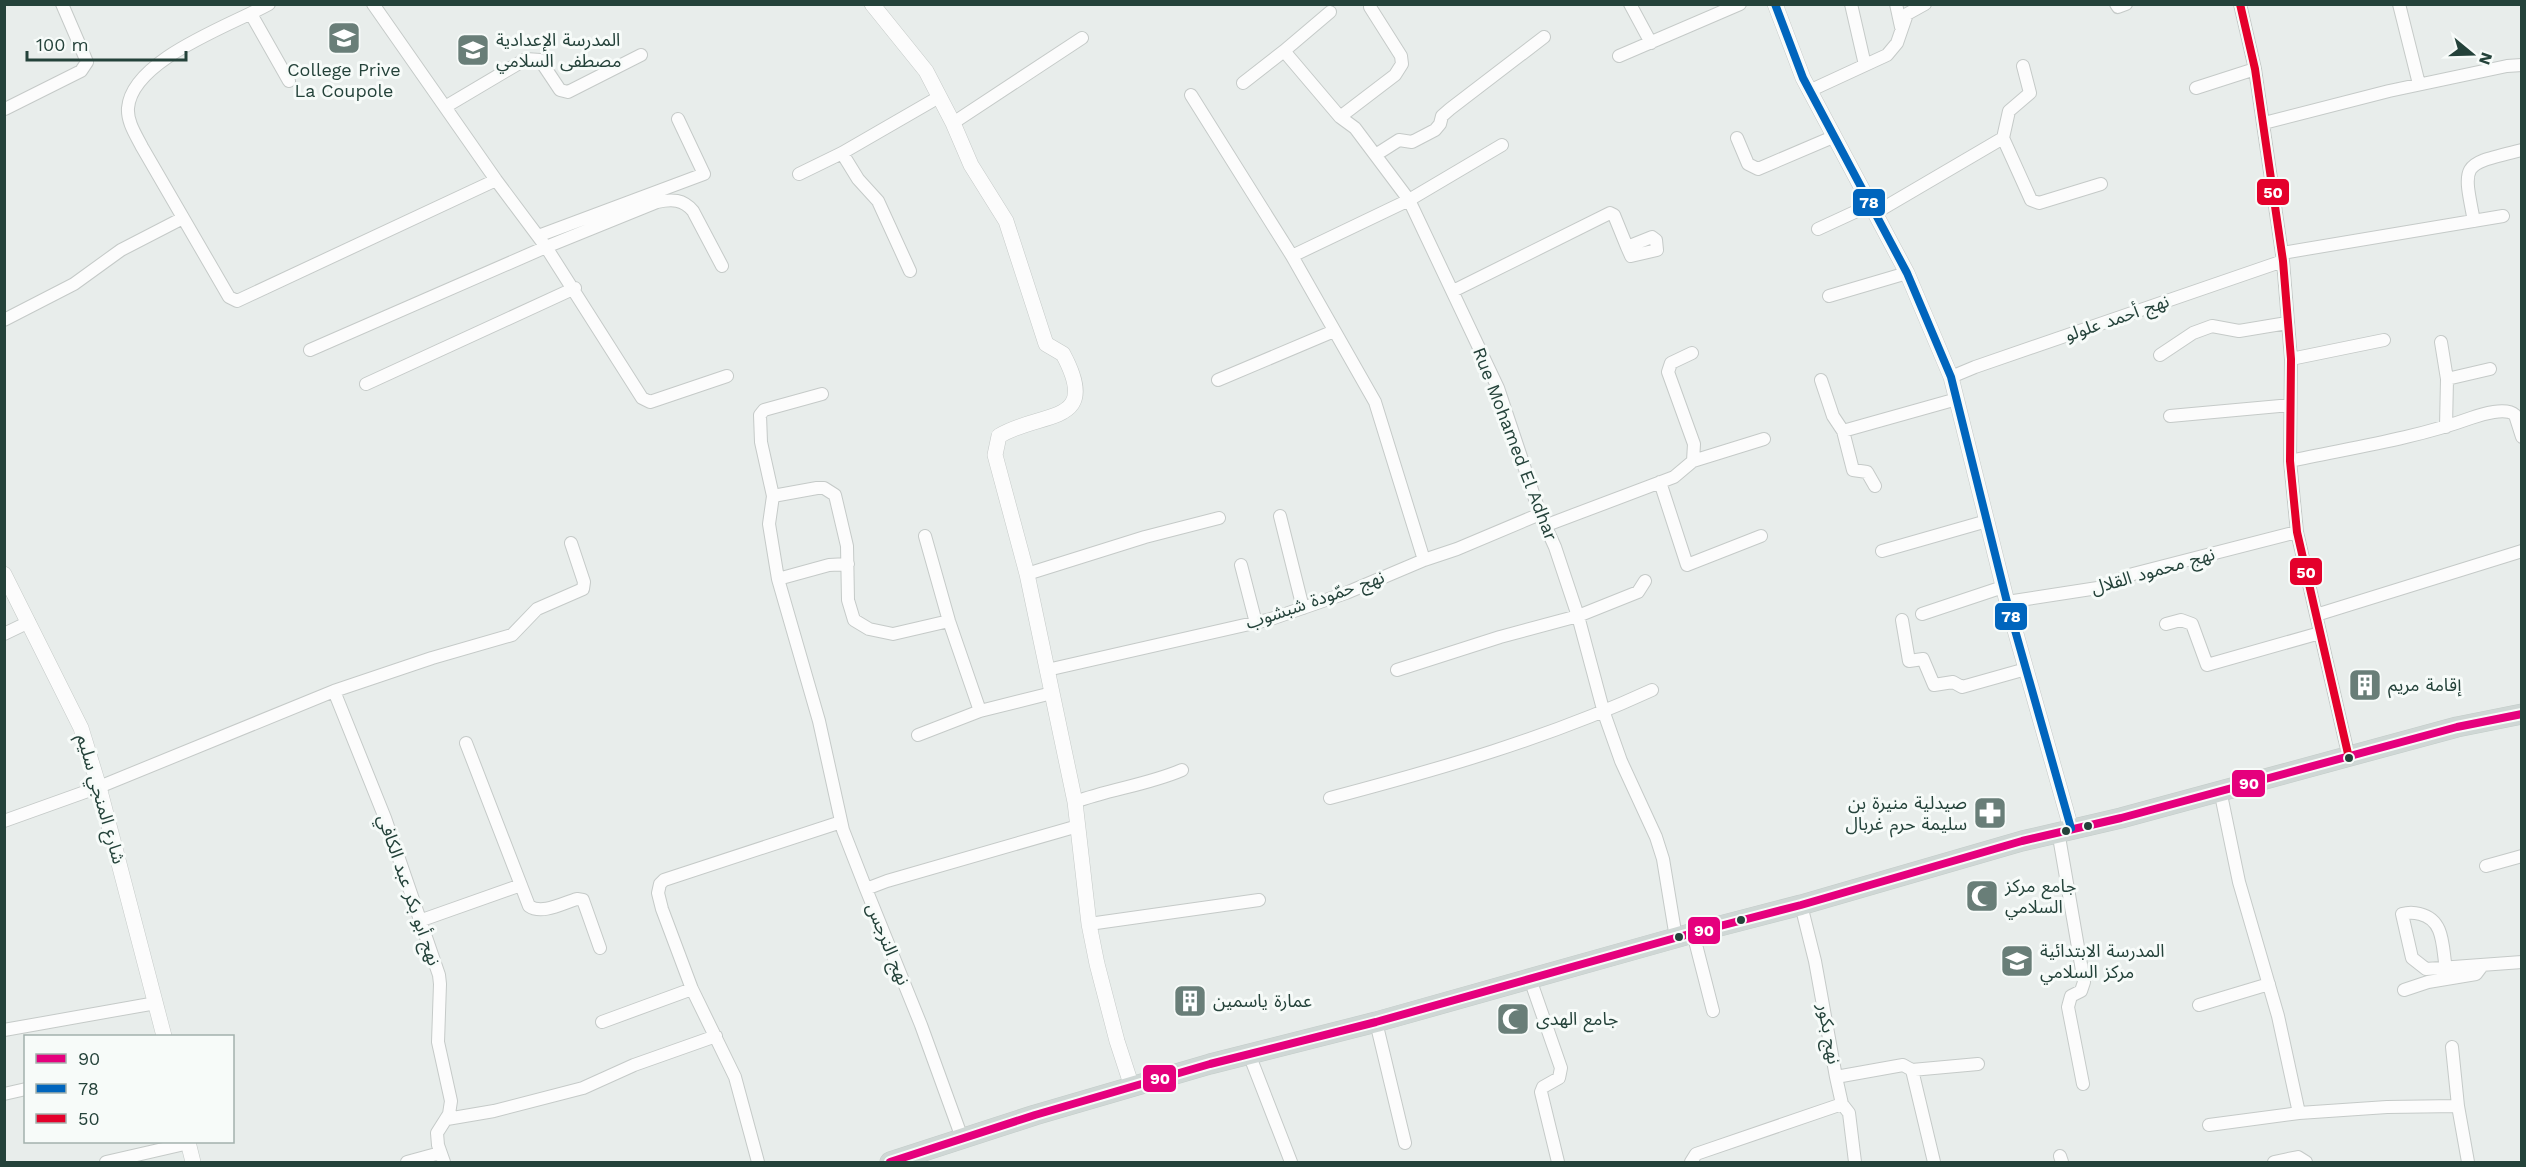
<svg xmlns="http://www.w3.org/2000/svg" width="2526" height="1167" font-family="'Work Sans','Noto Sans Arabic',sans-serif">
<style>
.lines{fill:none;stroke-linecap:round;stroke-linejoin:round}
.minor-casing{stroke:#c5cac8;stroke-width:14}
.tertiary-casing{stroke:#c5cac8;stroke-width:16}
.primary-casing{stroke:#c3ccc9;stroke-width:21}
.minor{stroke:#fcfcfc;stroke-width:12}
.tertiary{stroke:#fcfcfc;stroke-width:15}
.primary{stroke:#cfd7d5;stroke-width:20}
.bus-1-casing{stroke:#f7fbf9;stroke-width:12}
.bus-2-casing{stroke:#f7fbf9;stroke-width:12}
.bus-3-casing{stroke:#f7fbf9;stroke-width:12}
.bus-1{stroke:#e5007d;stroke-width:8}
.bus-2{stroke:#0065bd;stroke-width:8}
.bus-3{stroke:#e4002b;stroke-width:8}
.bus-dot{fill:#24423a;stroke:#f7fbf9;stroke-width:2}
.labels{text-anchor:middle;stroke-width:6;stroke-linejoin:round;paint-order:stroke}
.poi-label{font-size:18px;fill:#24423a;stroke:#f7fbf9;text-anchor:start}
.street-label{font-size:18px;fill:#24423a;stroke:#f7fbf9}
.line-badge{stroke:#f7fbf9;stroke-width:2}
.badge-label{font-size:16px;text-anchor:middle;font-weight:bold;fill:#fff}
</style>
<rect width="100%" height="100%" fill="#e8edeb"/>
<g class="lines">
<defs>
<path id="minor" d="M 269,4 C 232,25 132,59 128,108 C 127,122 136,135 142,147 L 229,297 L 237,301 L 496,180
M 373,4 L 496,180 L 546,247 L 642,398 L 650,402 L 727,376
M 1630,4 L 1651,43
M 1851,4 L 1865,65
M 1896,4 L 1901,27
M 2116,4 L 2118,7 L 2126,4
M 2240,4 L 2255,69 L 2283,261 L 2291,359 L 2290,461 L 2297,532 L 2349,758
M 2399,4 L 2419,84
M 1330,12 L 1284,51 L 1340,117 L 1355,128 L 1409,200 L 1498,388 L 1540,514 L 1555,547 L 1578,616 L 1604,713 L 1621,761 L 1656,837 L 1663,859 L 1676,938
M 251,14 L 289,81
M 1619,56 L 1740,4
M 1243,83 L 1284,51
M 2196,88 L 2255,69
M 1809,91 L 1887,55 L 1897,43 L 1907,14 L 1925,4
M 1191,95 L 1292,256
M 445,107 L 526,59 L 540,60 L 560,90 L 568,92 L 641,55
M 5,109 L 81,71 L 87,62 L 62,4
M 1340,117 L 1395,75 L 1402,64 L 1401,56 L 1370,7
M 953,123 L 1082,38
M 2264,123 L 2389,91 L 2507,66 L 2522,65
M 1737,138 L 1748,164 L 1758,169 L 1833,137
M 2003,138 L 2009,111 L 2030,93 L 2023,66
M 842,153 L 858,179 L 878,201 L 910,271
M 1377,154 L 1399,140 L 1412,142 L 1435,130 L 1440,124 L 1442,116 L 1450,109 L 1544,37
M 799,174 L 842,153 L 939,97
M 1875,213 L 2003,138 L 2031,200 L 2039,203 L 2101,184
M 2474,221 C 2462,161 2462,165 2522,150
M 1818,229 L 1870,205
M 538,236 L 704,174 L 678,119
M 1652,237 L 1656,240 L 1657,250 L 1631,256 L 1627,247 Z
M 2282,253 L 2503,216
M 1453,291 L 1610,213 L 1614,215 L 1627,247
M 1829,296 L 1907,273
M 4,320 L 74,284 L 121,250 L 183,218
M 2441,342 L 2447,379 L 2446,427
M 310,350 L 546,247 L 657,202 C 672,199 683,199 693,211 L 722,266
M 2160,355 L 2193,333 L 2212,326 L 2239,331 L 2287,323
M 2291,359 L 2384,340
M 1951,377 L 1975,367 L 2283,261
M 2447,379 L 2490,369
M 1218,380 L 1334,331
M 1821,380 L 1833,416 L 1843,431 L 1957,399
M 366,384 L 575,288
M 822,394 L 764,410 L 760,415 L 761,442 L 773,496 L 817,488 L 824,488 L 835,495 L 847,546 L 848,600 L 854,620 L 869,629 L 893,634 L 949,621
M 2170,416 L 2290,405
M 1843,431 L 1853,470 L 1867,472 L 1875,486
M 1693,461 L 1764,439
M 2290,461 C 2350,448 2413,439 2471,418 C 2482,414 2506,407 2515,415 L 2522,437
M 1660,482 L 1687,565 L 1761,536
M 773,496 L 769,524 L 778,579 L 829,565 L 848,564
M 1280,516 L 1303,608
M 1547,525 L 1674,477 L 1693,461 L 1694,444 L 1668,372 L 1671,363 L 1692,353
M 925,536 L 949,621 L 980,711
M 1882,551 L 1987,521
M 1424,560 L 1375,402 L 1292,256 L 1409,200 L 1502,145
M 1241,565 L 1256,623
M 1027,574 L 1145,537 L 1219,518
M 778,579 L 819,721 L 843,830 L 866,889
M 2007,602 L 2104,587 L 2133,574 L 2297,532
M 1922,614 L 2003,587
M 2316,615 L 2522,551
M 1902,620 L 1909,661 L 1923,659 L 1934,685 L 1953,682 L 1962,687 L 2026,669
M 2166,624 L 2181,620 L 2192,624 L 2207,665 L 2320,633
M 4,634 L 29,622
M 1047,670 L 1271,619 L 1346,593 L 1424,560 L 1457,549 L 1540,514
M 1397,670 L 1500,637 L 1578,616 L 1638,592 L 1645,581
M 334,691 L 385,818 L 439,975 L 440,984 L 438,1042 L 451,1101 L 449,1114 L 437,1133 L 438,1145 L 444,1162
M 918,735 L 980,711 L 1052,693
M 466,743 L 529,906 C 542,915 563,903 577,899 L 583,900 L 600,948
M 1330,798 C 1440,769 1548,738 1652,690
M 1075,802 C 1110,789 1147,785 1182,770
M 4,821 L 99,787 L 334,691 L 432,658 L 512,635 L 537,609 L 583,589 L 584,582 L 571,543
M 2058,831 L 2084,982 L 2081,991 L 2071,996 L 2068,1007 L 2083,1084
M 2486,866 L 2522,856
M 1801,905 L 1815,961 L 1836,1077 L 1842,1104 L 1849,1113 L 1855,1162
M 422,920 L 521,885
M 1089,924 L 1259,900
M 1693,933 L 1713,1011
M 2446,969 C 2442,947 2445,920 2420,914 C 2413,912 2409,912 2402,914 L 2412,958 L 2426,969 L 2522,962
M 1530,979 L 1561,1068 L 1559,1078 L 1543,1087 L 1541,1092 L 1558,1162
M 2404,990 L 2428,982 L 2476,974 L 2482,966
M 2199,1005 L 2269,984
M 602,1022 L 692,989
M 1376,1022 L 1405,1143
M 4,1030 L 156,1003
M 2452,1047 L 2458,1106
M 1249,1054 L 1291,1162
M 1912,1070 L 1934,1162
M 1836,1077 L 1903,1065 L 1912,1070 L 1978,1064
M 4,1094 L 26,1089
M 2299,1113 L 2387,1107 L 2458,1106 L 2468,1162
M 447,1119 L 494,1111 L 583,1088 L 634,1065 L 716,1036
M 2209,1125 L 2299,1113 L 2278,1016 L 2239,882 L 2220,790
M 962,1138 L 921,1025 L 866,889 L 887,881 L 1078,826
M 2060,1156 L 2062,1162
M 106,1162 L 189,1143
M 407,1162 L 440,1153
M 758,1162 L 735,1077 L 692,989 L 662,909 L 658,893 L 660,884 L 664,880 L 841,822
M 1691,1162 L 1696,1154 L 1842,1104
M 2274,1162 L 2298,1157 L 2306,1162"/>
<path id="tertiary" d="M 872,4 L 926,71 L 953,123 L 971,165 L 1006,221 L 1046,344 L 1063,354 C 1102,427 1041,410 999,436 L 995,455 L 1027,574 L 1075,802 L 1089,924 L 1097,964 L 1117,1041 L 1132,1087
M 1775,4 L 1803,78 L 1907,273 L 1951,377 L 2007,602 L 2071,828
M 4,574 L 81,728 L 99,787 L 164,1036
M 188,1142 L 193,1162"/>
<path id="primary" d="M 890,1162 L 1035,1115 L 1210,1064 L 1376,1022 L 1693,933 L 1801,905 L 2022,841 L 2121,818 L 2457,727 L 2522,714"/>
</defs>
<use href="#minor" class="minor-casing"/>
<use href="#tertiary" class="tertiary-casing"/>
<use href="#primary" class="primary-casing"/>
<use href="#minor" class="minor"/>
<use href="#tertiary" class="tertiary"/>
<use href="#primary" class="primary"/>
<defs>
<path id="bus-1" d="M 890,1162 L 1035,1115 L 1210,1064 L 1376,1022 L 1693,933 L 1801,905 L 2022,841 L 2121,818 L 2457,727 L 2522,714"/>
<path id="bus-2" d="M 1775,4 L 1803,78 L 1907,273 L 1951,377 L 2007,602 L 2071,828"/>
<path id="bus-3" d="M 2240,4 L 2255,69 L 2283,261 L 2291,359 L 2290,461 L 2297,532 L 2349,758"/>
</defs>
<use href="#bus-1" class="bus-1-casing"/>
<use href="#bus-2" class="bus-2-casing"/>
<use href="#bus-3" class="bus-3-casing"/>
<use href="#bus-1" class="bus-1"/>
<use href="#bus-2" class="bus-2"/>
<use href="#bus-3" class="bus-3"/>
</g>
<defs>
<symbol id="school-square" viewBox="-11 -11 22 22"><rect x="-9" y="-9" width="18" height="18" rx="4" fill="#697e78" stroke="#f7fbf9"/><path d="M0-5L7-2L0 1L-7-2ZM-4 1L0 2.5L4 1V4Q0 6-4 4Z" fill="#fff"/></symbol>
<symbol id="building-square" viewBox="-11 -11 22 22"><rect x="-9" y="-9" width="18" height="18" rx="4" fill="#697e78" stroke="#f7fbf9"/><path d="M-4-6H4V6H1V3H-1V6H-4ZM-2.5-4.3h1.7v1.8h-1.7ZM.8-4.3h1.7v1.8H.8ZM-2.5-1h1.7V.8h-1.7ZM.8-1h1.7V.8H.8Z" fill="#fff"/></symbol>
<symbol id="pharmacy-square" viewBox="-11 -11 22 22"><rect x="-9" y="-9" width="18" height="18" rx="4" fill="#697e78" stroke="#f7fbf9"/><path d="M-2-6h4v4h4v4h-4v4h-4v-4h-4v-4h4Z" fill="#fff"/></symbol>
<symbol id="mosque-square" viewBox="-11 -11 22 22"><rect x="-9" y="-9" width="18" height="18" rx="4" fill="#697e78" stroke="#f7fbf9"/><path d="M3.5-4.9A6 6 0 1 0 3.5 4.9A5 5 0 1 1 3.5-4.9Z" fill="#fff"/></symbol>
</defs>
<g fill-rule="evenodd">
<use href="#school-square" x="325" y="19" width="38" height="38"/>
<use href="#school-square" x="454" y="31" width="38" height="38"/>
<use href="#building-square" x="2346" y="666" width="38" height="38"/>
<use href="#pharmacy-square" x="1971" y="794" width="38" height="38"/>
<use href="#mosque-square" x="1963" y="877" width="38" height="38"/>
<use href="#school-square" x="1998" y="942" width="38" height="38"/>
<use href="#building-square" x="1171" y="982" width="38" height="38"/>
<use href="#mosque-square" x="1494" y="1000" width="38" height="38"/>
</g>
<g class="bus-dot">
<circle cx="2349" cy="758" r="5"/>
<circle cx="2088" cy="826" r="5"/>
<circle cx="2066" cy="831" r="5"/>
<circle cx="1741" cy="920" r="5"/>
<circle cx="1679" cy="937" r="5"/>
</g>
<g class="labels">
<g class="poi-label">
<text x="496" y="46">المدرسة الإعدادية<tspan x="496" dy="21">مصطفى السلامي</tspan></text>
<text x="344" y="76" text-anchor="middle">College Prive<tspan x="344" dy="21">La Coupole</tspan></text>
<text x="2388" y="691">إقامة مريم</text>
<text x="1967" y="809" text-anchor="end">صيدلية منيرة بن<tspan x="1967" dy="21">سليمة حرم غربال</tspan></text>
<text x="2005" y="892">جامع مركز<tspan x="2005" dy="21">السلامي</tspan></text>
<text x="2040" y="957">المدرسة الابتدائية<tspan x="2040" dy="21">مركز السلامي</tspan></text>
<text x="1213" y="1007">عمارة ياسمين</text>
<text x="1536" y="1025">جامع الهدى</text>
</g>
<g class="street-label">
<text transform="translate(2117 318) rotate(-19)" y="6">نهج أحمد علولو</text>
<text transform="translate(1515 444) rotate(69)" y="6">Rue Mohamed El Adhar</text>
<text transform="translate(2153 571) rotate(-16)" y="6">نهج محمود القلال</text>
<text transform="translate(1315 600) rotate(-19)" y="6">نهج حمّودة شبشوب</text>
<text transform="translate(101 799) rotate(74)" y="6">شارع المنجي سليم</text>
<text transform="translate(409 890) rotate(71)" y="6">نهج أبو بكر عبد الكافي</text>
<text transform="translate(888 944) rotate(68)" y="6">نهج النرجس</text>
<text transform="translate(1829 1034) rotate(80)" y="6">نهج بكور</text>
</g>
</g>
<g class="line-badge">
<rect x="2256" y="178" width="34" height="28" rx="6" fill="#e4002b"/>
<rect x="1852" y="188" width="34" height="29" rx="6" fill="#0065bd"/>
<rect x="2289" y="557" width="34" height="29" rx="6" fill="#e4002b"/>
<rect x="1994" y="602" width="34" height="29" rx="6" fill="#0065bd"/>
<rect x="2231" y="769" width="35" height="29" rx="6" fill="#e5007d"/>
<rect x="1687" y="916" width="34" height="29" rx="6" fill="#e5007d"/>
<rect x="1142" y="1064" width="35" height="29" rx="6" fill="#e5007d"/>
</g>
<g class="badge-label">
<text x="2273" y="198">50</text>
<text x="1869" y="208">78</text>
<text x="2306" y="578">50</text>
<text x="2011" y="622">78</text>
<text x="2249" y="789">90</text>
<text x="1704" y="936">90</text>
<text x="1160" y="1084">90</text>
</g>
<rect width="2526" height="1167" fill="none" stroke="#24423a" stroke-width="12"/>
<rect x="24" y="1035" width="210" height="108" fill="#f7fbf9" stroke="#a3b1ad" stroke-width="1.5"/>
<rect x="36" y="1054" width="30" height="9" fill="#e5007d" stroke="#a3b1ad" stroke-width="1.5"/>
<text x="78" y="1065" font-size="18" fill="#24423a">90</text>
<rect x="36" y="1084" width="30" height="9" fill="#0065bd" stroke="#a3b1ad" stroke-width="1.5"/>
<text x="78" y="1095" font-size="18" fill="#24423a">78</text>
<rect x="36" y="1114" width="30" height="9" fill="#e4002b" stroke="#a3b1ad" stroke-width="1.5"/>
<text x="78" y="1125" font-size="18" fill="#24423a">50</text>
<g transform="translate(2472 54) rotate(109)" stroke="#f7fbf9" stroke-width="4.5" paint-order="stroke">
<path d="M0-4.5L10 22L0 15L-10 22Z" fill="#24423a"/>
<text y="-9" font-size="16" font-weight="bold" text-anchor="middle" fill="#24423a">N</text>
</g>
<path d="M27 51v9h159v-9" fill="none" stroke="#24423a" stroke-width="3"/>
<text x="36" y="51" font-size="18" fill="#24423a" stroke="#f7fbf9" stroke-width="4.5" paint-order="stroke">100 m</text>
</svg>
